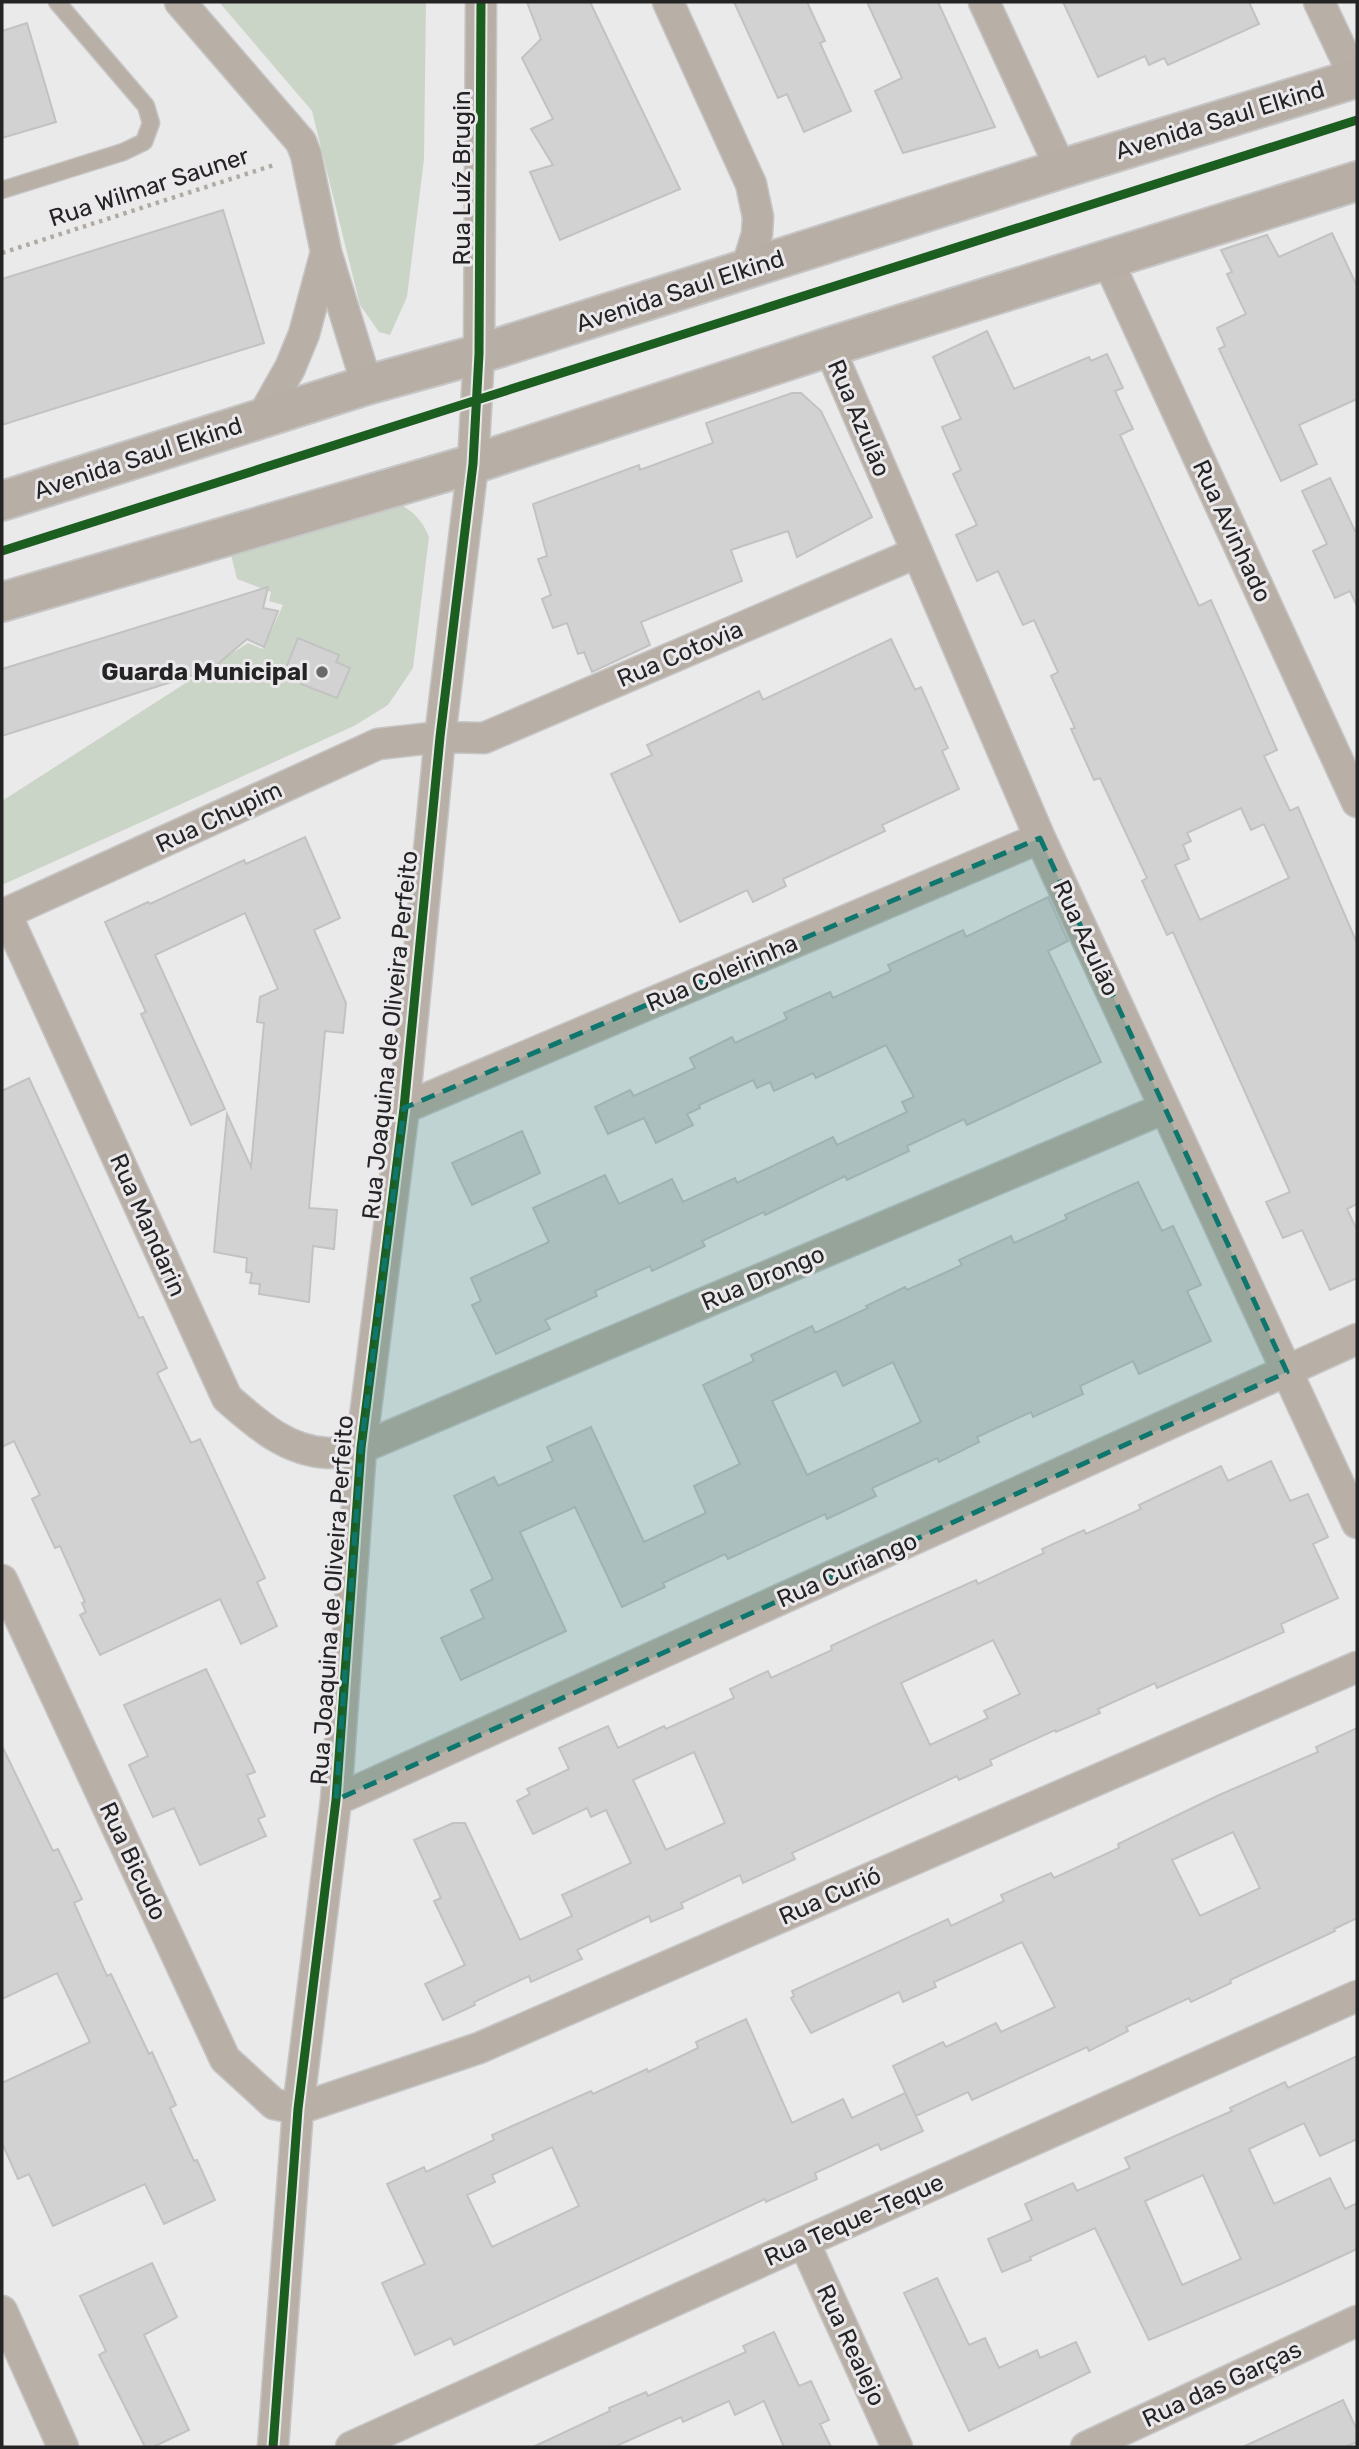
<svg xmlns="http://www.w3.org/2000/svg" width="1359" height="2449" font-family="Rubik,sans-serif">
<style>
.green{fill:#cbd5c7}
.building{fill:#d3d2d3;stroke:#c3c2c3;stroke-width:2;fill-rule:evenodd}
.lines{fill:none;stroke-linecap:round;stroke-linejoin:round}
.lane-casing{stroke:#c7c6c7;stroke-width:19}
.street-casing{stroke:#c7c6c7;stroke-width:33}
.secondary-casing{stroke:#c7c6c7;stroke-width:42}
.path{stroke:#b0aaa4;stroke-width:4.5;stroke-dasharray:3.5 5;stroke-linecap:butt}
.lane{stroke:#b8b0a6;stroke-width:16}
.street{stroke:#b8b0a6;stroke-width:30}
.secondary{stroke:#b7aea5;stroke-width:38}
.cycleway-casing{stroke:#ebe9ec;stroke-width:13}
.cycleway{stroke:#1b5e20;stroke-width:9}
.marked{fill:#0f766e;fill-opacity:0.2;stroke:#0f766e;stroke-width:5;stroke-dasharray:14 9;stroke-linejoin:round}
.poi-dot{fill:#6a696a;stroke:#ebe9ec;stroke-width:2.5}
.labels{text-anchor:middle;stroke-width:6;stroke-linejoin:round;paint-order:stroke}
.street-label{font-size:24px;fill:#252425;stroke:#ebe9ec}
.poi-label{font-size:24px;font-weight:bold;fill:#252425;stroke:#ebe9ec;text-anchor:end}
</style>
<rect width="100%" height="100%" fill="#ebeaeb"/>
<path class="green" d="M 219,2 L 426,2 L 424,159 L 407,297 L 390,335 L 379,332 L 360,305 L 312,111 Z
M 391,499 C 410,509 421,517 429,537 L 413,668 L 388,705 L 354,726 L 2,885 L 2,801 L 248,643 L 263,649 L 283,605 L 269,601 L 271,592 L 237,579 L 230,551 Z"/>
<path class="building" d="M 527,2 L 590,2 L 680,189 L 560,240 L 530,172 L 553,165 L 531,129 L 553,119 L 522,58 L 541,39 Z
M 734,2 L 807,2 L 825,41 L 820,43 L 851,111 L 804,132 L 787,94 L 778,98 Z
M 867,2 L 938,2 L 995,127 L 903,153 L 875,91 L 902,78 Z
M 1063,2 L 1249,2 L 1259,24 L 1168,65 L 1164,58 L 1149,65 L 1145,56 L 1098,77 Z
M 27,23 L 56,122 L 2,138 L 2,31 Z
M 223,210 L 264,343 L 2,425 L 2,279 Z
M 1332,233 L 1357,286 L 1357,399 L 1299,425 L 1317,464 L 1281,481 L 1219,349 L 1225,346 L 1217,328 L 1246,314 L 1227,274 L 1232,272 L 1221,250 L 1267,235 L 1279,257 Z
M 987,331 L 1014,389 L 1089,357 L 1091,361 L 1107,354 L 1123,388 L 1115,391 L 1133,429 L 1120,435 L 1199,606 L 1211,600 L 1277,750 L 1264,756 L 1290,811 L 1298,807 L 1357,943 L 1357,1204 L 1347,1209 L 1357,1230 L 1357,1278 L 1330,1290 L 1302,1230 L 1283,1238 L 1266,1202 L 1290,1192 L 1173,932 L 1167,935 L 1142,881 L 1147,878 L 1100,778 L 1094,780 L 1071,729 L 1075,728 L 1051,676 L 1058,672 L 1034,620 L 1023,625 L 998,571 L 977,581 L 956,535 L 977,525 L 953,474 L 961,470 L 942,427 L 961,419 L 933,357 ZM 1241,808 L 1251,830 L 1264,824 L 1289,878 L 1200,920 L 1175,865 L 1189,859 L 1183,845 L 1191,841 L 1187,833 Z
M 792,393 L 801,393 L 821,411 L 872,517 L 797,557 L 788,531 L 731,550 L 742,581 L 641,622 L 650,645 L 592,672 L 584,652 L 578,654 L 567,623 L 553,628 L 542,599 L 551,595 L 538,559 L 547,556 L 533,504 L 639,465 L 640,470 L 713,443 L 706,423 Z
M 1330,478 L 1355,531 L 1357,530 L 1357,606 L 1350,591 L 1335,598 L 1313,551 L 1327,544 L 1302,491 Z
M 268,587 L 263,608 L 278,611 L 264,647 L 247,639 L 212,669 L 2,736 L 2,669 Z
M 298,638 L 339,655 L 336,662 L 350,668 L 337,698 L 301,684 L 304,675 L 286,668 Z
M 891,639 L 915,690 L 921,687 L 948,748 L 942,751 L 959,789 L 882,825 L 885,831 L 783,879 L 786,886 L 753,902 L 747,890 L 680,922 L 611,774 L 652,755 L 647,745 L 706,717 L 759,691 L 763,700 Z
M 305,837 L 340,918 L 314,930 L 346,1003 L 343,1033 L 325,1031 L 309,1208 L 337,1210 L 334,1249 L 313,1246 L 309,1302 L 259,1294 L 260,1284 L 250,1283 L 252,1273 L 246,1272 L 247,1258 L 214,1252 L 227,1114 L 251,1167 L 264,1023 L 257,1022 L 260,997 L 278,989 L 245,913 L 155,955 L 225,1109 L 191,1125 L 141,1014 L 146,1012 L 105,922 L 148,902 L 150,904 L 244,860 L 246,864 Z
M 1048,897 L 1068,941 L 1048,951 L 1101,1062 L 967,1125 L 964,1119 L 907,1146 L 909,1151 L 847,1180 L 845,1176 L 765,1215 L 764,1212 L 702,1241 L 705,1246 L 652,1271 L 650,1266 L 595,1291 L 597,1296 L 545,1320 L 550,1329 L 496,1354 L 472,1305 L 481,1301 L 471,1278 L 549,1242 L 533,1208 L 605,1175 L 619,1204 L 672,1179 L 683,1202 L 735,1178 L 737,1183 L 833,1137 L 837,1145 L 907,1112 L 902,1102 L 914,1097 L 886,1045 L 816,1078 L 813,1073 L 774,1091 L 770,1082 L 757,1088 L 753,1080 L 699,1105 L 700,1108 L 687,1114 L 693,1125 L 656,1143 L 644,1118 L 608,1134 L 595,1107 L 630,1090 L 634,1096 L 695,1068 L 690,1058 L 732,1037 L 735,1043 L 787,1019 L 784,1013 L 830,992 L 833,998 L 891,971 L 888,965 L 963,930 L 966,937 Z
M 29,1078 L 139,1318 L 143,1317 L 167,1368 L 157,1373 L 191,1443 L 200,1439 L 265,1578 L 257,1582 L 277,1626 L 241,1644 L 220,1599 L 100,1655 L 80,1615 L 86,1612 L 82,1603 L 85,1602 L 60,1546 L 55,1548 L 32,1499 L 40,1495 L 14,1441 L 2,1447 L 2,1091 Z
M 522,1131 L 540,1173 L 472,1205 L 452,1163 Z
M 1138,1182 L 1162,1231 L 1173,1226 L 1201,1285 L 1187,1291 L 1211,1341 L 1139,1374 L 1133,1361 L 1080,1386 L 1083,1394 L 1033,1417 L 1031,1412 L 977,1437 L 979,1442 L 939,1462 L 937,1458 L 872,1488 L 876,1496 L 827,1519 L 825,1514 L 728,1559 L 725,1554 L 663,1583 L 665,1587 L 622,1607 L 575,1507 L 520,1532 L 566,1631 L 461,1680 L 441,1638 L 484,1618 L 471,1590 L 493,1579 L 454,1496 L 494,1477 L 498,1486 L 553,1461 L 547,1447 L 591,1427 L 644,1542 L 706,1513 L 694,1486 L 740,1464 L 703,1385 L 754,1361 L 751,1355 L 812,1326 L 815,1333 L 868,1308 L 866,1306 L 905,1287 L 907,1290 L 962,1265 L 959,1260 L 1011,1236 L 1014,1243 L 1067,1219 L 1065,1215 ZM 893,1362 L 921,1422 L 807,1475 L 772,1401 L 836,1371 L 843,1386 Z
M 1271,1461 L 1290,1501 L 1308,1494 L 1328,1537 L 1313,1544 L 1338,1598 L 1281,1624 L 1284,1632 L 1157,1688 L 1155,1683 L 1098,1709 L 1100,1713 L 1056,1732 L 1055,1730 L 990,1760 L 992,1765 L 959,1780 L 957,1776 L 792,1853 L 795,1859 L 743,1883 L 740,1875 L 681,1903 L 683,1908 L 651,1922 L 649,1916 L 577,1950 L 582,1959 L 531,1982 L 529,1976 L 474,2002 L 475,2005 L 443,2020 L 425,1984 L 465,1965 L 434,1901 L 441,1898 L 414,1840 L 453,1823 L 465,1823 L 520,1940 L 572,1916 L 562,1895 L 631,1863 L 606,1810 L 591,1817 L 587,1808 L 533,1834 L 517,1801 L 530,1794 L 527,1789 L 569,1769 L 559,1748 L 608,1726 L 618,1748 L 664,1726 L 666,1729 L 734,1698 L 730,1689 L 768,1671 L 771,1678 L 832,1650 L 831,1646 L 880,1623 L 976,1580 L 978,1584 L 1044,1553 L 1042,1549 L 1084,1530 L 1086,1534 L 1141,1509 L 1139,1505 L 1221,1466 L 1228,1481 ZM 993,1640 L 1020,1694 L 984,1711 L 988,1718 L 930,1745 L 901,1683 ZM 694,1752 L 725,1823 L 666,1850 L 633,1780 Z
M 206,1669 L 255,1772 L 247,1775 L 265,1816 L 258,1819 L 266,1836 L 200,1865 L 174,1808 L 153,1817 L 129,1765 L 148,1756 L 124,1705 Z
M 1357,1728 L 1357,1918 L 1334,1929 L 1335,1931 L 1230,1980 L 1231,1983 L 1191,2002 L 1189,1998 L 1126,2027 L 1128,2031 L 1089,2051 L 1087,2047 L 972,2100 L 968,2092 L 916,2116 L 893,2066 L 943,2042 L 946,2047 L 996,2023 L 1001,2032 L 1055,2007 L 1022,1942 L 934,1982 L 936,1987 L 903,2002 L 899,1992 L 811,2033 L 791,1998 L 794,1996 L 792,1991 L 948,1919 L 951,1926 L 1004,1901 L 1001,1895 L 1051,1873 L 1054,1878 L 1119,1848 L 1118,1844 L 1217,1796 L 1318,1752 L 1316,1747 ZM 1233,1832 L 1260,1888 L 1200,1916 L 1172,1860 Z
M 2,1746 L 53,1851 L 58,1849 L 82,1899 L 74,1903 L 107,1976 L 111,1974 L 149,2054 L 152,2052 L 176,2105 L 170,2108 L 194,2161 L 197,2160 L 215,2200 L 164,2224 L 145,2184 L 53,2226 L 29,2174 L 18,2179 L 2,2143 L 2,2083 L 90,2042 L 57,1973 L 2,1999 Z
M 746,2019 L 792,2123 L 843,2099 L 852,2118 L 905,2093 L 923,2131 L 881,2150 L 878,2144 L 815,2173 L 817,2179 L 766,2202 L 765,2199 L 454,2345 L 451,2338 L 415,2355 L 382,2283 L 425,2264 L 387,2184 L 424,2167 L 426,2172 L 494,2140 L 492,2135 L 591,2091 L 593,2094 L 647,2069 L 648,2072 L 698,2048 L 696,2042 ZM 552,2147 L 579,2206 L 492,2247 L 467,2195 L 495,2182 L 492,2175 Z
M 1357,2056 L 1357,2139 L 1320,2156 L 1304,2123 L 1249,2149 L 1274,2204 L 1330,2178 L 1345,2209 L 1357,2203 L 1357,2249 L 1281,2284 L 1149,2340 L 1095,2228 L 1030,2257 L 1031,2260 L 1002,2272 L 988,2239 L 1032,2220 L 1025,2204 L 1073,2183 L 1077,2191 L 1130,2168 L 1125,2158 L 1232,2111 L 1230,2108 L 1285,2082 L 1288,2088 ZM 1203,2175 L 1241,2259 L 1182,2285 L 1145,2201 Z
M 152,2263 L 177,2317 L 144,2335 L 189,2430 L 153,2447 L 145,2447 L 99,2355 L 106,2351 L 80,2296 Z
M 937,2278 L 969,2345 L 985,2338 L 999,2368 L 1037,2350 L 1040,2358 L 1076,2342 L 1090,2372 L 969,2431 L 904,2293 Z
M 774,2332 L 799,2386 L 811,2381 L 829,2420 L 820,2424 L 831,2447 L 784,2447 L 764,2401 L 735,2415 L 729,2401 L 683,2422 L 681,2417 L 614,2447 L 533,2447 L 610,2411 L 609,2408 L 646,2392 L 648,2396 L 746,2352 L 743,2346 Z
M 1343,2400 L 1357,2430 L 1357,2442 L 1345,2447 L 1243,2447 Z"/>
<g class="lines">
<defs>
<path id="lane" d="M 2,190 L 123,152 L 144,142 L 151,123 L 146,106 L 57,2"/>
<path id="street" d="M 180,2 L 301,142 L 306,155 L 326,252 L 367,385
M 668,2 L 751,184 L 758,217 L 757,234 L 746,270
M 984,2 L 1061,169
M 1319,2 L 1355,78
M 1107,259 L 1357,802
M 829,347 L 1040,838 L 1357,1523
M 261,419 L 290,368 L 304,334 L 326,252
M 6,914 L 227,1398 C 257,1424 286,1451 328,1453 C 338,1453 350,1450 361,1448 L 1165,1108
M 2,915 L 378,744 L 440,737 L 484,738 L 916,553
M 404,1108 L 1040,838
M 2,1580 L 225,2059 L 274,2104 L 298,2109 L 479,2048 L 1357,1667
M 336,1800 L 1357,1339
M 804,2242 L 897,2447
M 2,2311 L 63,2447
M 273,2447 L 298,2109 L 336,1800 L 361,1448 L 404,1108 L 440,737 L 473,464 L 479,354 L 481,2
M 351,2447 L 804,2242 L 1357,1996
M 1086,2447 L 1357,2321"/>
<path id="secondary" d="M 2,501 L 367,385 L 479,354 L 1061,169 L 1357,78
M 2,602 L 473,464 L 829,347 L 1357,181"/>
</defs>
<use href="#lane" class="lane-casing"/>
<use href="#street" class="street-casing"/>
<use href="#secondary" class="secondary-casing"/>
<path class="path" d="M 2,253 L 274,165"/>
<use href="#lane" class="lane"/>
<use href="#street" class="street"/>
<use href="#secondary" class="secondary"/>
<defs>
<path id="cycleway" d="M 2,551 L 1357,120
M 273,2447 L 298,2109 L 336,1800 L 361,1448 L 404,1108 L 440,737 L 473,464 L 479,354 L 481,2"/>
</defs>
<use href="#cycleway" class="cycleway-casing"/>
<use href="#cycleway" class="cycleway"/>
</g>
<path class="marked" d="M 1040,838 L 1287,1372 L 336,1800 L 361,1448 L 404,1108 Z"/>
<circle class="poi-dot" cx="322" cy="672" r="7"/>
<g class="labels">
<g class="street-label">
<text transform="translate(1220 120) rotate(-17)" y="8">Avenida Saul Elkind</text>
<text transform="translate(462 178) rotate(-90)" y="8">Rua Luíz Brugin</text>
<text transform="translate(149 187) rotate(-18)" y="8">Rua Wilmar Sauner</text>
<text transform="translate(680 291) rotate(-18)" y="8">Avenida Saul Elkind</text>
<text transform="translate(859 418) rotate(67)" y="8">Rua Azulão</text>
<text transform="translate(138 458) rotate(-18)" y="8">Avenida Saul Elkind</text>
<text transform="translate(1232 531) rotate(65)" y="8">Rua Avinhado</text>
<text transform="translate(680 654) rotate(-23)" y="8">Rua Cotovia</text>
<text transform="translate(219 817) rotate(-25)" y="8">Rua Chupim</text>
<text transform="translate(1086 938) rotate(65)" y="8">Rua Azulão</text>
<text transform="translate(722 973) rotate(-23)" y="8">Rua Coleirinha</text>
<text transform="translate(390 1035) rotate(-84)" y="8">Rua Joaquina de Oliveira Perfeito</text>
<text transform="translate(148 1225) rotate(66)" y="8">Rua Mandarin</text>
<text transform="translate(763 1278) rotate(-23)" y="8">Rua Drongo</text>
<text transform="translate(847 1570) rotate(-24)" y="8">Rua Curiango</text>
<text transform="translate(332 1600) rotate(-86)" y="8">Rua Joaquina de Oliveira Perfeito</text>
<text transform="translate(133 1861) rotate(65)" y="8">Rua Bicudo</text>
<text transform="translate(830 1896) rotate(-24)" y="8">Rua Curió</text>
<text transform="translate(854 2220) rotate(-24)" y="8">Rua Teque-Teque</text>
<text transform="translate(851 2345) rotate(65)" y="8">Rua Realejo</text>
<text transform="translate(1222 2384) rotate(-25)" y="8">Rua das Garças</text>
</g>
<g class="poi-label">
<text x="308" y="680">Guarda Municipal</text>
</g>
</g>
<rect width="1359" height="2449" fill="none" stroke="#252425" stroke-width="7"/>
</svg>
